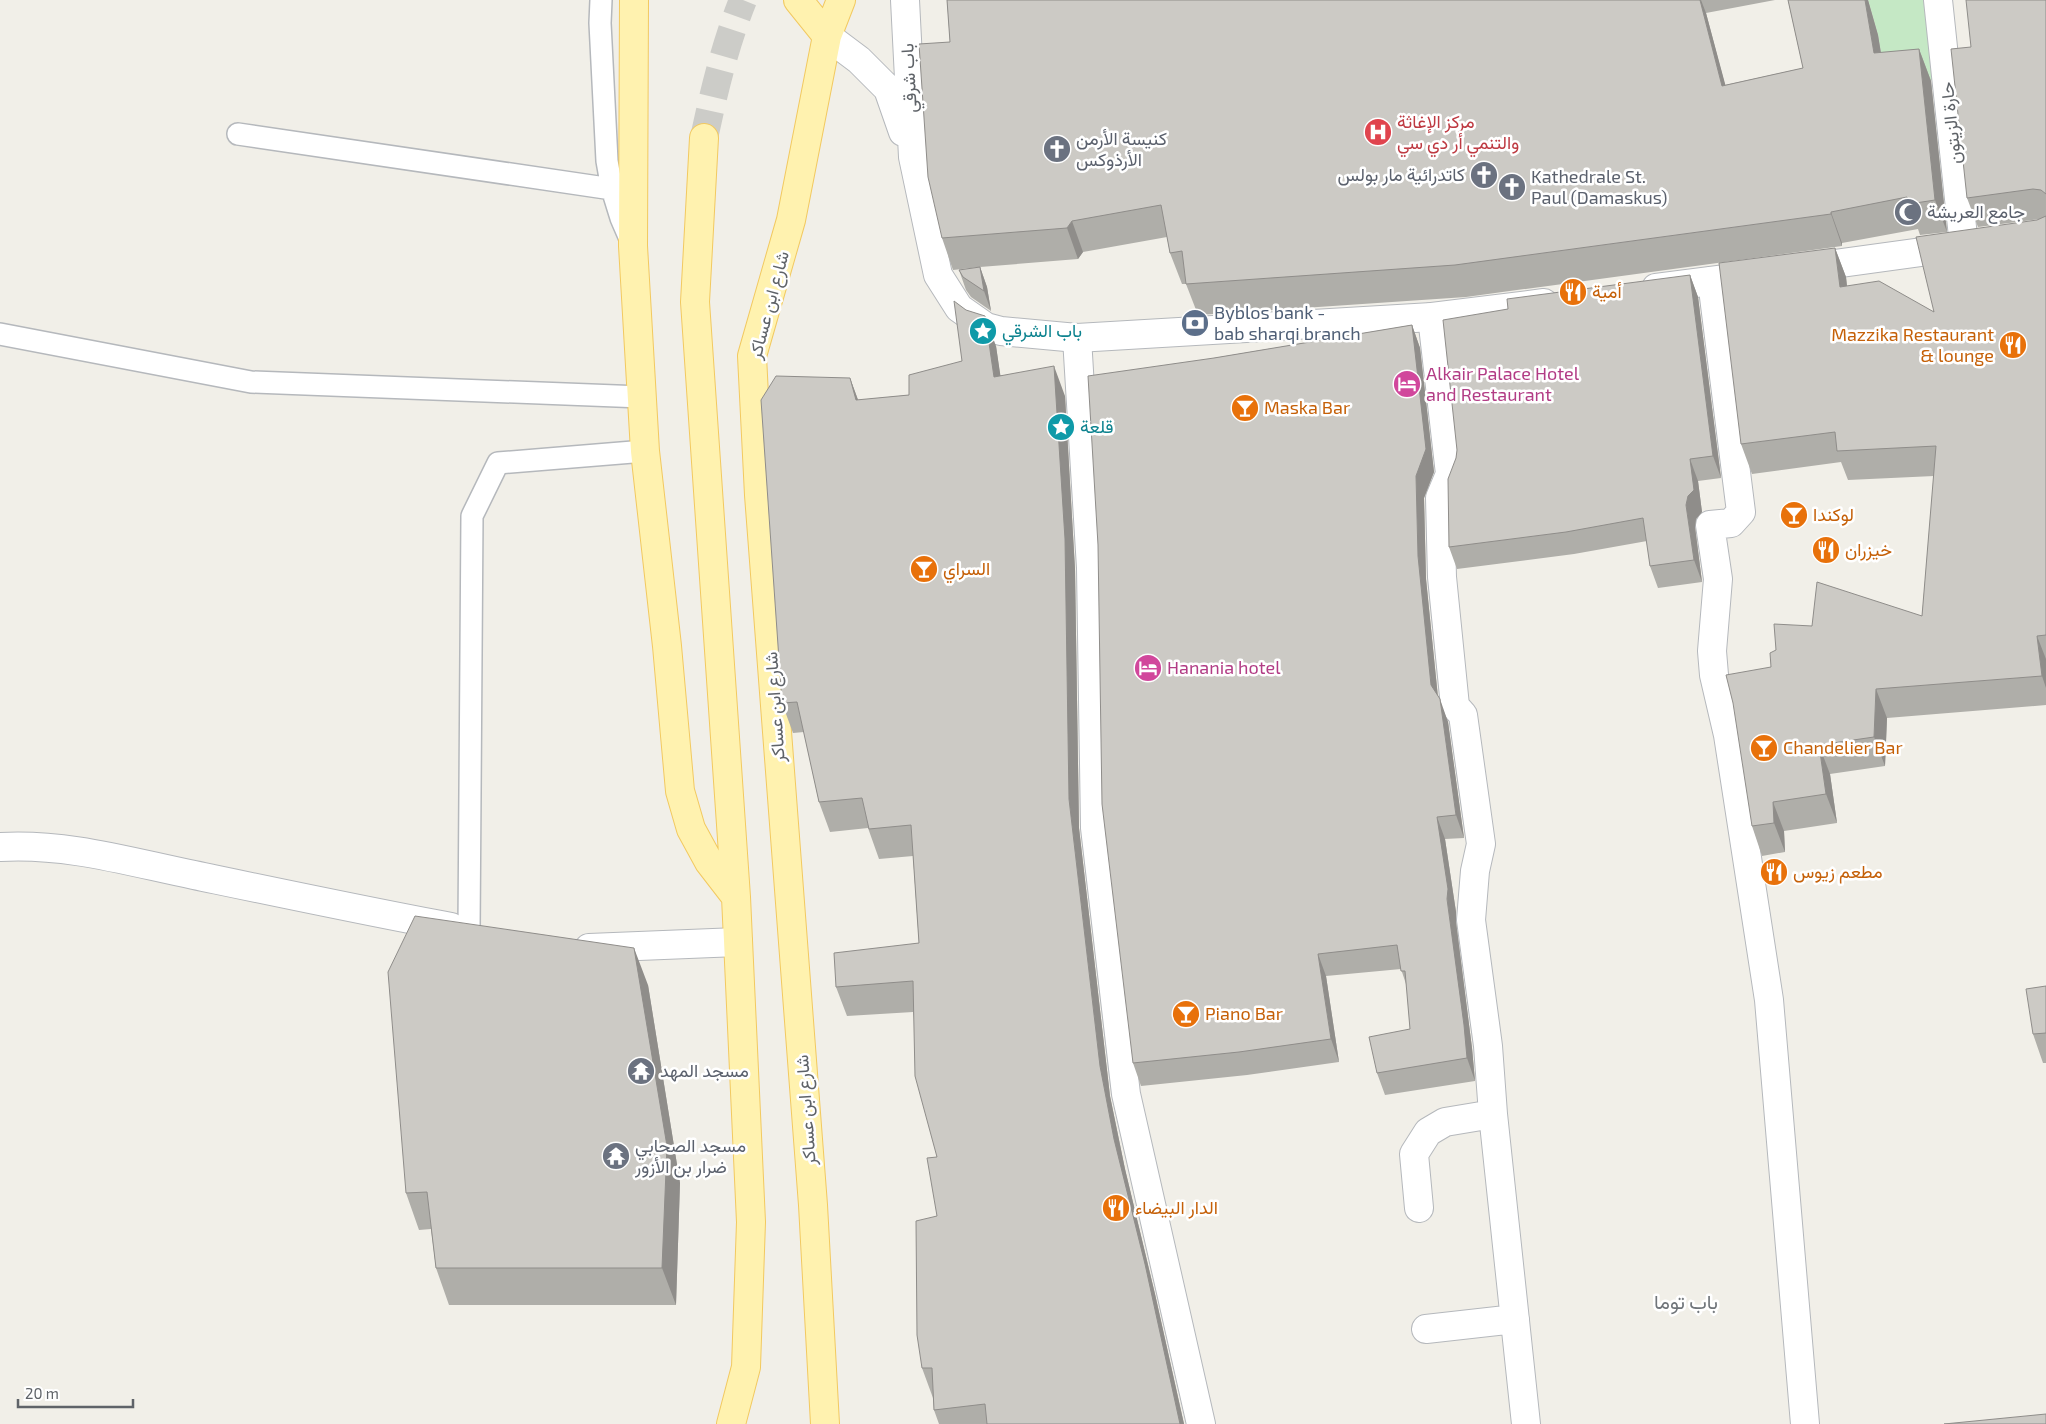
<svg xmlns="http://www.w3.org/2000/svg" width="2046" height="1424" font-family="'Exo 2',Vazirmatn,sans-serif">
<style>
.park{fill:#c5e8c5}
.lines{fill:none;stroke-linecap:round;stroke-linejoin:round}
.primary-tunnel{stroke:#ccccc8;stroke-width:28;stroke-dasharray:28 14;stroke-linecap:butt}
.service-casing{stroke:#b5b8bc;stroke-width:24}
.pedestrian-casing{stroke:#b5b8bc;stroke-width:30}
.tertiary-casing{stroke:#b5b8bc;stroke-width:30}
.primary-casing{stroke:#f2c960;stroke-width:30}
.service{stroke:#fff;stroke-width:21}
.pedestrian{stroke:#fff;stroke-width:28}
.tertiary{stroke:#fff;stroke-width:28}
.primary{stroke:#fff2af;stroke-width:28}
.wall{fill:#afaea9}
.shaded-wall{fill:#8f8d8a}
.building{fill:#cccac5;stroke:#8f8d8a}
.labels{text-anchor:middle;stroke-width:5;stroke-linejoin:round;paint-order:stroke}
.street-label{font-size:18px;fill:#5f6368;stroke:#fff}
.health-label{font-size:18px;fill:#be3a42;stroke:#fff;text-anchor:start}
.worship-label{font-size:18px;fill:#5b616d;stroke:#fff;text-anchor:start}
.food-label{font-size:18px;fill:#c56008;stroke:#fff;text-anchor:start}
.service-label{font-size:18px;fill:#4e5e75;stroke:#fff;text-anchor:start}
.culture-label{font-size:18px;fill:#0d838f;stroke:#fff;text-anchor:start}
.hotel-label{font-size:18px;fill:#b23c85;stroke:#fff;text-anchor:start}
.quarter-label{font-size:20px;fill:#70757a;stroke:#fff}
</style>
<rect width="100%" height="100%" fill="#f1efe8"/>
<path class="park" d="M 1868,0 L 1938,0 L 1947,79 L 1886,84 L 1878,35 Z"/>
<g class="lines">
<path class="primary-tunnel" d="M 704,138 C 714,91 725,45 743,0"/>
<defs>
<path id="service" d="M 601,0 L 600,23 L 607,161 L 612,189 L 621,218 L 631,241
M 238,134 L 612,189
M 0,334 L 251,382 L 642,397
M 469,930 L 472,516 L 498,463 L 645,451"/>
<path id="pedestrian" d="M 1938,0 L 1964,246
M 1712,281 L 1741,512 L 1731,523 L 1710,525 L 1718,579 L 1712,651 L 1714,675 L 1728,735 L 1769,1000 L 1805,1424
M 1432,317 L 1450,474 L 1440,498 L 1442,577 L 1455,706 L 1463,715 L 1481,844 L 1475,871 L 1471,920 L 1488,1046 L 1493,1114 L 1526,1424
M 1077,338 L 1091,568 L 1095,828 L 1126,1094 L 1201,1424
M 1419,1208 L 1414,1154 L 1428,1132 L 1445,1122 L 1493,1114
M 1426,1329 L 1515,1319"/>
<path id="tertiary" d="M 905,0 L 913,157 L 938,275 L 959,308 L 986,327 L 1001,331 L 1077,338 L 1432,317 L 1544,303
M 827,36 L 859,60 L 888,89 L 903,132
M 1805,268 L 1958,247
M 1656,288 L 1757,275
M 0,847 C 67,843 130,862 194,875 C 280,893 365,911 451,927
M 589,948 L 738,942"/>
<path id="primary" d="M 634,0 L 633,246 L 645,451 L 667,646 L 680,791 L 691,829 L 709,862 L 736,897
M 798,0 L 827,36
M 704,138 L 695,302 L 736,897 L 751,1222 L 746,1367 L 731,1424
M 825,1424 L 813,1205 L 759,495 L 752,356 L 791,220 L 827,36 L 841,0"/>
</defs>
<use href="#service" class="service-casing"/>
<use href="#pedestrian" class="pedestrian-casing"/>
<use href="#tertiary" class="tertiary-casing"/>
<use href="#primary" class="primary-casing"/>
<use href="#service" class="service"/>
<use href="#pedestrian" class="pedestrian"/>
<use href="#tertiary" class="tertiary"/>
<use href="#primary" class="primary"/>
</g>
<path class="wall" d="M 947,0 L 1775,0 L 1706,13 L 1725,85 L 1803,68 L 1788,0 L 1868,0 L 1878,35 L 1881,53 L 1919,49 L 1931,81 L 1947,232 L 1920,235 L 1918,229 L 1842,243 L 1842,246 L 1466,297 L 1198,315 L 1186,284 L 1182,284 L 1170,253 L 1167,237 L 1083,252 L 1078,259 L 980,267 L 987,287 L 991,311 L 971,297 L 966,290 L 959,270 L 980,267 L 953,270 L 942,238 L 950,42 Z
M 2046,0 L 2046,705 L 1887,718 L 1885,766 L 1830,774 L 1837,823 L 1784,831 L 1785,852 L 1762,856 L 1752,826 L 1771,667 L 1776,650 L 1812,626 L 1922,616 L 1934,476 L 1848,480 L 1841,462 L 1752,474 L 1741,444 L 1835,248 L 1846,277 L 1847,286 L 1934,312 L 2037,220 L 2040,219 L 1978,227 L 1967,198 L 1971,47 Z
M 1690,275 L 1698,297 L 1721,478 L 1698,481 L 1702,512 L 1696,519 L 1695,527 L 1702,582 L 1658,588 L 1650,566 L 1647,541 L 1574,554 L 1457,569 L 1449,547 L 1456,458 L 1508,309 Z
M 1412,325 L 1420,348 L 1434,472 L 1424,498 L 1426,579 L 1438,697 L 1448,722 L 1464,838 L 1445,839 L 1456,912 L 1456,922 L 1472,1048 L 1475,1081 L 1385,1095 L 1377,1073 L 1410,1029 L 1407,987 L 1401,969 L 1326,976 L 1339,1062 L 1247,1075 L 1141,1086 L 1133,1063 L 1214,358 Z
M 996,346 L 1000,375 L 1065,396 L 1075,569 L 1079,828 L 1110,1096 L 1125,1169 L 1155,1294 L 1184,1424 L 939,1424 L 934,1410 L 933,1398 L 922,1368 L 937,1216 L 937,1157 L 913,1012 L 847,1016 L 836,987 L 919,943 L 913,856 L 879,859 L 868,828 L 830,832 L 819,802 L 804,732 L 793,733 L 782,703 L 850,378 L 858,400 L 909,395 L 962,361 Z
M 648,985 L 680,1183 L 676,1305 L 449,1305 L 436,1268 L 431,1229 L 419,1230 L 406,1193 Z
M 2046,986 L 2046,1063 L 2043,1063 L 2033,1034 Z"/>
<path class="shaded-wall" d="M 1700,0 L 1701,0 L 1706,13 L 1734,117 L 1722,86 Z
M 1865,0 L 1868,0 L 1878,35 L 1886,84 L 1874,53 Z
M 1919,49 L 1931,81 L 1947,232 L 1935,200 Z
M 1831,212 L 1842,243 L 1842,246 L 1831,214 Z
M 1072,221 L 1083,252 L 1078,259 L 1067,228 Z
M 1835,248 L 1846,277 L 1850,316 L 1840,287 Z
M 980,267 L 987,287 L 991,311 L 984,291 Z
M 1690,275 L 1698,297 L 1721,478 L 1713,456 Z
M 985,316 L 996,346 L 1005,406 L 994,377 Z
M 1412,325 L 1420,348 L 1434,472 L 1424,498 L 1426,579 L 1439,708 L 1431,685 L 1418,556 Z
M 1054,366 L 1065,396 L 1075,569 L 1079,828 L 1110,1096 L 1125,1169 L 1155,1294 L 1184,1424 L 1180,1424 L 1114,1139 L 1100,1066 L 1069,799 Z
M 850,378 L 861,408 L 856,400 Z
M 1690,459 L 1698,481 L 1702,512 L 1696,519 L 1695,527 L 1702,582 L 1694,560 L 1686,505 Z
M 2037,636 L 2046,659 L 2046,688 L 2042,676 Z
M 1876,689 L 1887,718 L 1885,766 L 1874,737 Z
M 1440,699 L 1448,722 L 1464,838 L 1456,815 Z
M 1819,745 L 1830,774 L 1837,823 L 1826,794 Z
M 1773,802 L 1784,831 L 1785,852 L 1774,823 Z
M 1437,817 L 1445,839 L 1456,912 L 1456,922 L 1472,1048 L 1475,1081 L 1467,1058 Z
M 634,948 L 648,985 L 680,1183 L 676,1305 L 662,1268 Z
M 1318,954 L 1326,976 L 1339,1062 L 1331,1039 Z"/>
<path class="building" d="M 947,0 L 1700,0 L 1722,86 L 1803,68 L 1788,0 L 1865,0 L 1874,53 L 1919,49 L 1935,200 L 1909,204 L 1907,197 L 1831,212 L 1831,214 L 1455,265 L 1186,284 L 1182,251 L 1170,253 L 1161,205 L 1072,221 L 1067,228 L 942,238 L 928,177 L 919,44 L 950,42 Z
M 1966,0 L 2046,0 L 2046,194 L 2041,190 L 2033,189 L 1967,198 L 1951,49 L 1971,47 Z
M 2046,216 L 2046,635 L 2037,636 L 2042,676 L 1876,689 L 1874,737 L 1819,745 L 1826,794 L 1773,802 L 1774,823 L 1752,826 L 1733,703 L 1726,675 L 1771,667 L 1770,653 L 1776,650 L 1774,624 L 1812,626 L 1817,582 L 1922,616 L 1936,446 L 1837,451 L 1835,432 L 1741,444 L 1719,263 L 1835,248 L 1840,287 L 1879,281 L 1934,312 L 1916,237 L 2037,220 Z
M 980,267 L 984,291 L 963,277 L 959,270 Z
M 1690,275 L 1713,456 L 1690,459 L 1694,490 L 1688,496 L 1686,505 L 1694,560 L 1650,566 L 1643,518 L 1566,532 L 1449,547 L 1448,479 L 1456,458 L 1457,450 L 1443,320 L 1508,309 L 1507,299 Z
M 954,301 L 966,310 L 985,316 L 994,377 L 1054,366 L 1065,539 L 1069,799 L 1100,1066 L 1114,1139 L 1145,1264 L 1180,1424 L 987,1424 L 985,1404 L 934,1410 L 932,1368 L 922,1368 L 917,1335 L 916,1221 L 937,1216 L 927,1158 L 937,1157 L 915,1076 L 913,981 L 836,987 L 834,953 L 919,943 L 911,825 L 869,829 L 862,798 L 819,802 L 797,702 L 782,703 L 761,400 L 776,376 L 850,378 L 856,400 L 909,395 L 909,375 L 962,361 Z
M 1412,325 L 1426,449 L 1416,476 L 1418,556 L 1431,685 L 1440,699 L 1456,815 L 1437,817 L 1448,889 L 1447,899 L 1464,1025 L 1467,1058 L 1377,1073 L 1369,1037 L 1410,1029 L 1405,971 L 1401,971 L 1397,945 L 1318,954 L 1331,1039 L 1239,1052 L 1133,1063 L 1102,804 L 1098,545 L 1088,376 L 1214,358 Z
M 415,916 L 634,948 L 667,1146 L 662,1268 L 436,1268 L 427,1192 L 406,1193 L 388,972 Z
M 2046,986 L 2046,1033 L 2033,1034 L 2026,989 Z
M 2046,1414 L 2046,1424 L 1944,1424 Z"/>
<defs>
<symbol id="hospital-disc" viewBox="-11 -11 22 22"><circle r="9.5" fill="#e0444e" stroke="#fff"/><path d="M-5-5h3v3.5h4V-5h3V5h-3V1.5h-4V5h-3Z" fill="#fff"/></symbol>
<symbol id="church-disc" viewBox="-11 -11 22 22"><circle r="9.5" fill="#6b7280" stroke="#fff"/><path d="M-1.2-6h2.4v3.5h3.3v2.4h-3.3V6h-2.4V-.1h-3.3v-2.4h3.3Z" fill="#fff"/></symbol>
<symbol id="mosque-disc" viewBox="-11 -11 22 22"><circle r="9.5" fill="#6b7280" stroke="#fff"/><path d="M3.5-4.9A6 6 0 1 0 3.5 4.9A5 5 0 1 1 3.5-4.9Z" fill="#fff"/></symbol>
<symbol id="restaurant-disc" viewBox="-11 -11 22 22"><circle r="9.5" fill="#e8710a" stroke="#fff"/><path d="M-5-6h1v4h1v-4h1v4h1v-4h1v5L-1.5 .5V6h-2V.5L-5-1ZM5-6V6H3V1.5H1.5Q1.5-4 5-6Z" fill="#fff"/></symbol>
<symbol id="bank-disc" viewBox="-11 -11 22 22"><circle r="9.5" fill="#5c6f8a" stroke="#fff"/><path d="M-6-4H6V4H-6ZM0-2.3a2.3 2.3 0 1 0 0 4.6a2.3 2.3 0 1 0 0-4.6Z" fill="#fff"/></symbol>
<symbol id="sight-disc" viewBox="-11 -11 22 22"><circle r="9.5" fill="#0f9aa8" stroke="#fff"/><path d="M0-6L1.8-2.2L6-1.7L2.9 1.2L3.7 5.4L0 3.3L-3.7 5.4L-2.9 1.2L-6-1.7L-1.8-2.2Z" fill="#fff"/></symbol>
<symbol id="hotel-disc" viewBox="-11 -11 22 22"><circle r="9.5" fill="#d1479c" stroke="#fff"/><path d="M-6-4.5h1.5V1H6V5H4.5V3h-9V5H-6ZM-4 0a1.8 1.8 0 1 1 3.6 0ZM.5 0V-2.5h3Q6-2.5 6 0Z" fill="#fff"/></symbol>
<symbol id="bar-disc" viewBox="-11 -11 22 22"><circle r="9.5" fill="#e8710a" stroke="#fff"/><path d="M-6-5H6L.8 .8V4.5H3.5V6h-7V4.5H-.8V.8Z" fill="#fff"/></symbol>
<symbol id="temple-disc" viewBox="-11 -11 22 22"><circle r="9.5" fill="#6b7280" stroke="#fff"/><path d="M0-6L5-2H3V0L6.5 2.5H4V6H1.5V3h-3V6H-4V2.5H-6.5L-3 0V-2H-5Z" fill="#fff"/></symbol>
</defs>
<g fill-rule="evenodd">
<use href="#hospital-disc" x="1362" y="116" width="32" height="32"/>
<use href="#church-disc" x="1041" y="133" width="32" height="32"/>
<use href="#church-disc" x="1468" y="159" width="32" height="32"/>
<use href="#church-disc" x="1496" y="171" width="32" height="32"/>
<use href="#mosque-disc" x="1892" y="196" width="32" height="32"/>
<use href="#restaurant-disc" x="1557" y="276" width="32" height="32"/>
<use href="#bank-disc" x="1179" y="307" width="32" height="32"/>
<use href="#sight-disc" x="967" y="315" width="32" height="32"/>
<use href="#restaurant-disc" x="1997" y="329" width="32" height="32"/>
<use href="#hotel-disc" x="1391" y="368" width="32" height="32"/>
<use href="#bar-disc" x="1229" y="392" width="32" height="32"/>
<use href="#sight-disc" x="1045" y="411" width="32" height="32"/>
<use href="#bar-disc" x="1778" y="499" width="32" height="32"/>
<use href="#restaurant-disc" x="1810" y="534" width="32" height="32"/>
<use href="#bar-disc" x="908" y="553" width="32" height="32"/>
<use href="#hotel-disc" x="1132" y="652" width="32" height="32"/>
<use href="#bar-disc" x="1748" y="732" width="32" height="32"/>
<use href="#restaurant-disc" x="1758" y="856" width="32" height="32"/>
<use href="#bar-disc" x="1170" y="998" width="32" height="32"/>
<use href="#temple-disc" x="625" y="1055" width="32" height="32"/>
<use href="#temple-disc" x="600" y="1140" width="32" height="32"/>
<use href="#restaurant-disc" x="1100" y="1192" width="32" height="32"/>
</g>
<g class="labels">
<g class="street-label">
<text transform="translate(909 78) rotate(-93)" y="6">باب شرقي</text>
<text transform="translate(1951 123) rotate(-96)" y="6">حارة الزيتون</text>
<text transform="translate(769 305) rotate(-75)" y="6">شارع ابن عساكر</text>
<text transform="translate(775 707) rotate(-94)" y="6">شارع ابن عساكر</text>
<text transform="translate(806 1110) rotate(-94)" y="6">شارع ابن عساكر</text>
</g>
<g class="health-label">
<text x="1397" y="128">مركز الإغاثة<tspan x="1397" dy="21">والتنمي أر دي سي</tspan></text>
</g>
<g class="worship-label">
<text x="1076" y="145">كنيسة الأرمن<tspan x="1076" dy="21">الأرذوكس</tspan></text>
<text x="1465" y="181" text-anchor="end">كاتدرائية مار بولس</text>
<text x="1531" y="183">Kathedrale St.<tspan x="1531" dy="21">Paul (Damaskus)</tspan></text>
<text x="1927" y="218">جامع العريشة</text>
<text x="660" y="1077">مسجد المهد</text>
<text x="635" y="1152">مسجد الصحابي<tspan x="635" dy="21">ضرار بن الأزور</tspan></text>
</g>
<g class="food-label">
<text x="1592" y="298">أمية</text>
<text x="1994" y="341" text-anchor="end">Mazzika Restaurant<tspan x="1994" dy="21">&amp; lounge</tspan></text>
<text x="1264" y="414">Maska Bar</text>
<text x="1813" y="521">لوكندا</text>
<text x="1845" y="556">خيزران</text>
<text x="943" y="575">السراي</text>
<text x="1783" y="754">Chandelier Bar</text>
<text x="1793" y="878">مطعم زيوس</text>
<text x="1205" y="1020">Piano Bar</text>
<text x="1135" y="1214">الدار البيضاء</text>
</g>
<g class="service-label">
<text x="1214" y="319">Byblos bank -<tspan x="1214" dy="21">bab sharqi branch</tspan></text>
</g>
<g class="culture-label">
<text x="1002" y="337">باب الشرقي</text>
<text x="1080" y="433">قلعة</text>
</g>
<g class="hotel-label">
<text x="1426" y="380">Alkair Palace Hotel<tspan x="1426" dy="21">and Restaurant</tspan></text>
<text x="1167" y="674">Hanania hotel</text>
</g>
<g class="quarter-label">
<text x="1686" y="1309">باب توما</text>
</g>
</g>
<path d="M18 1399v8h115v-8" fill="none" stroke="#5f6368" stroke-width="2.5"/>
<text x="25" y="1399" font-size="15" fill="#5f6368" stroke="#ffffff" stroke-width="4" paint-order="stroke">20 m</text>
</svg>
